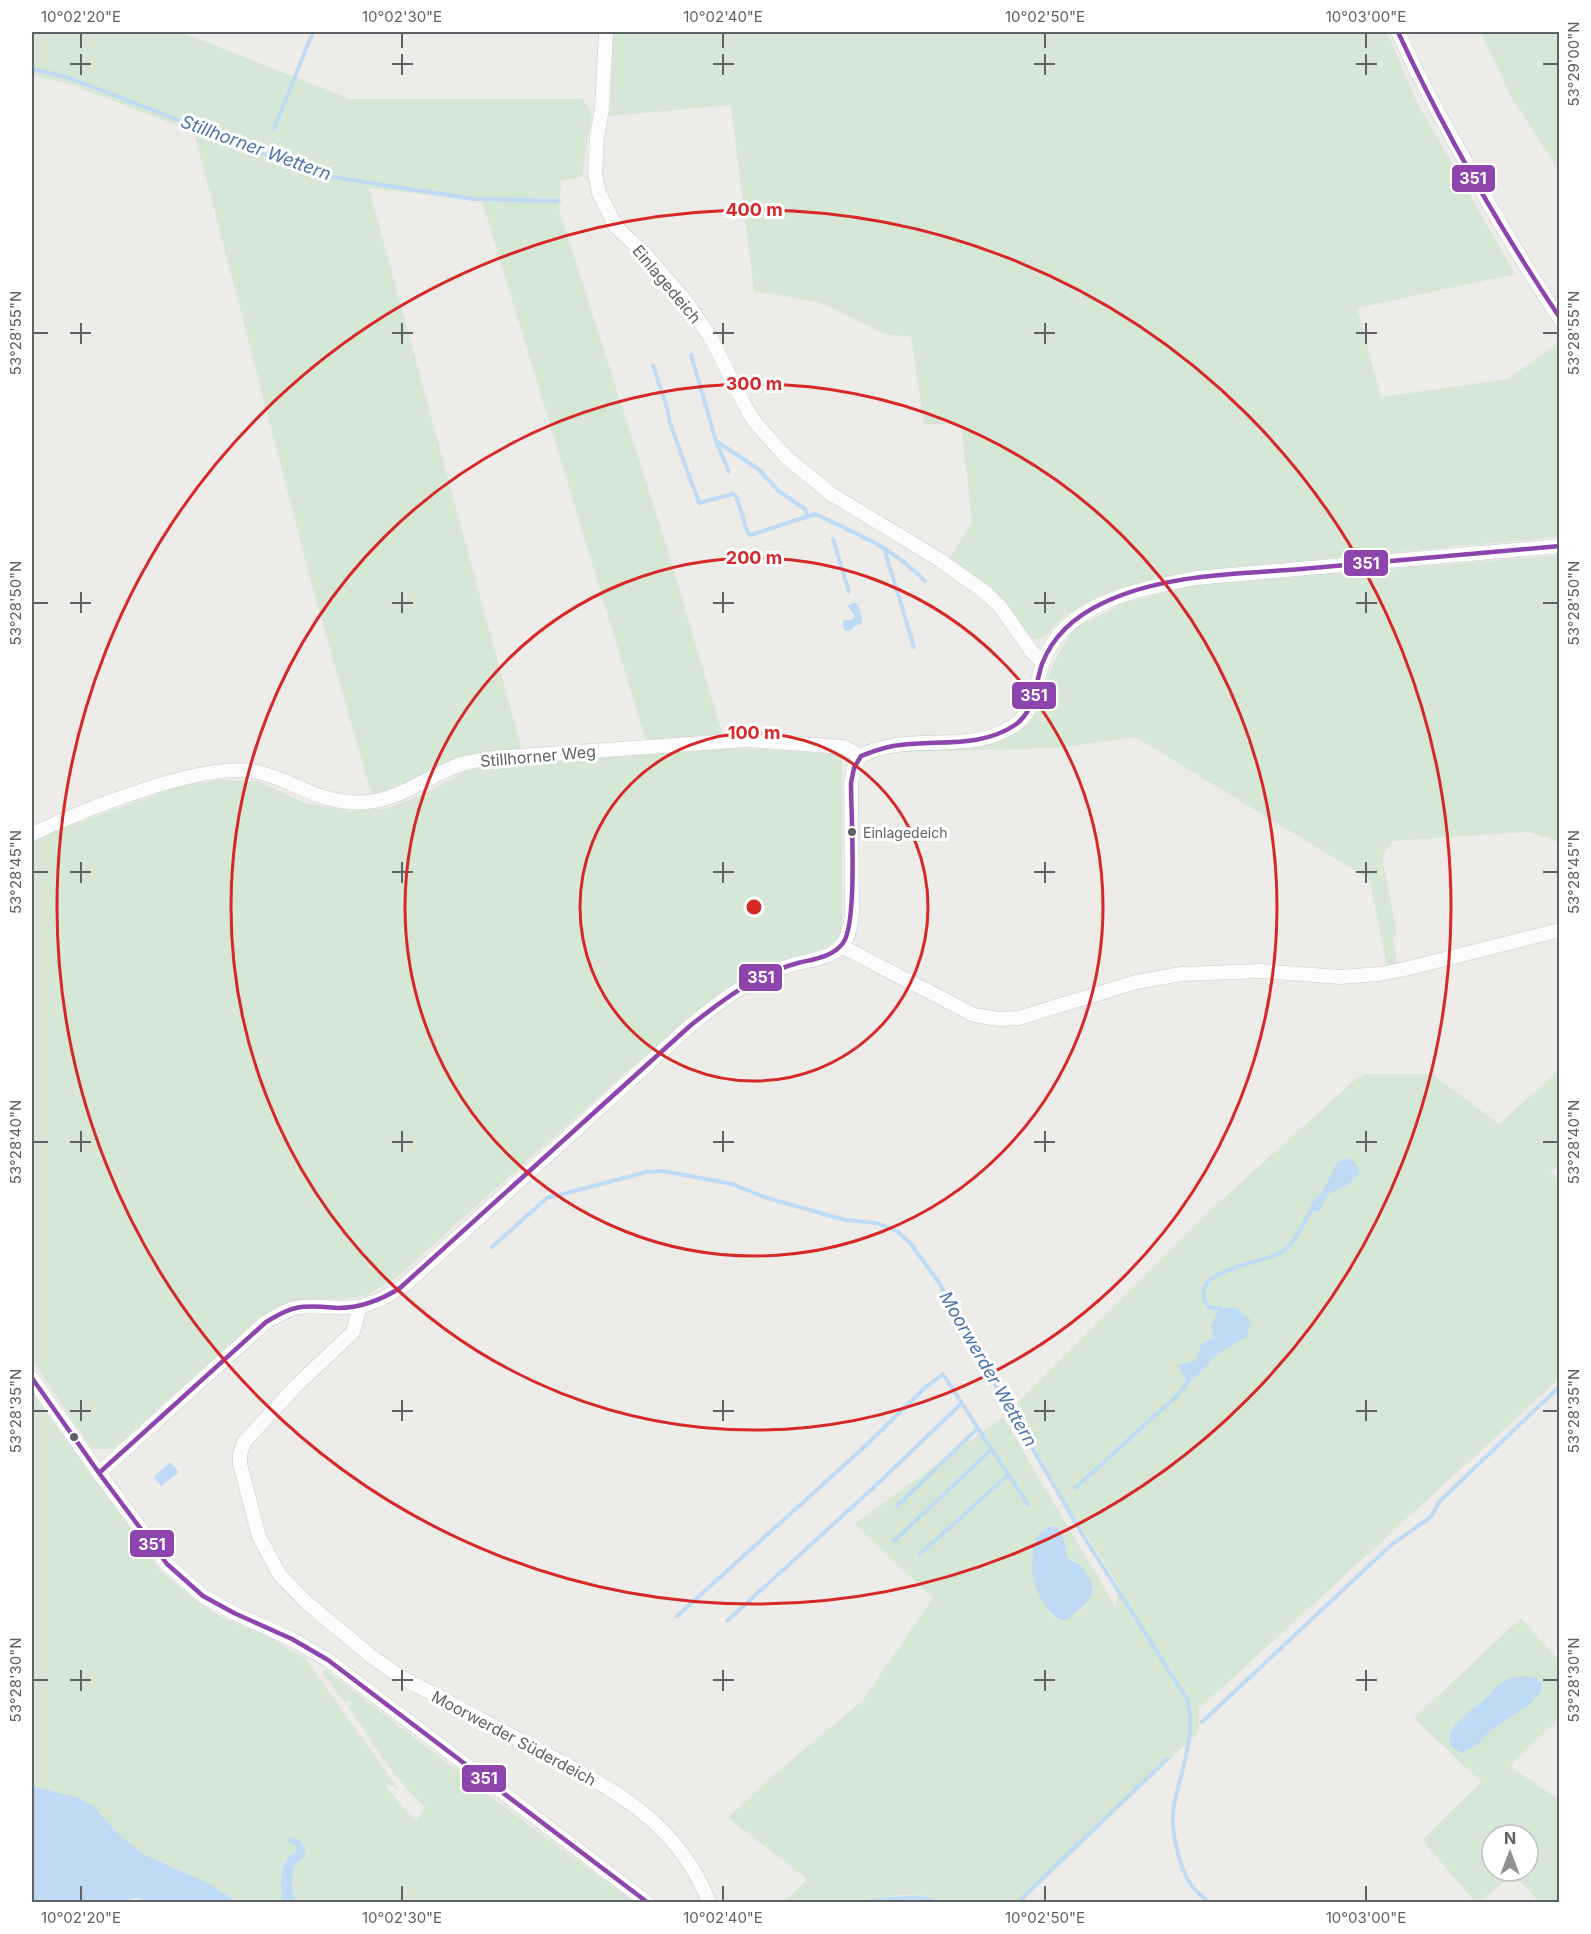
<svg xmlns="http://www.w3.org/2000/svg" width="1591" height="1934" font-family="Inter,sans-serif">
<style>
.green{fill:#d6e8d5;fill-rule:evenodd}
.water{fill:#bfdaf5}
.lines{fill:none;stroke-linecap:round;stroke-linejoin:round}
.stream{stroke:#bfdaf5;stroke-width:4}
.minor-casing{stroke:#cacaca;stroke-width:15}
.minor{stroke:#fcfcfc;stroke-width:14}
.bus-1-casing{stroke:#fff;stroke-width:9}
.bus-1{stroke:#8e44ad;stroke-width:4.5}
.ticks{fill:none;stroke:#5e6165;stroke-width:2}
.ring{fill:none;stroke:#d62828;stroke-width:3}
.bus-dot{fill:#5e6165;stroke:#fff;stroke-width:2}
.labels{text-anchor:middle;stroke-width:6;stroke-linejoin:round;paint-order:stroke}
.bus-label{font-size:14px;fill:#5e6165;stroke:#fff;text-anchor:start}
.street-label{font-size:16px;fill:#5e6165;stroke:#fff}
.water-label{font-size:18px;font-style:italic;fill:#4973ab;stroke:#fff}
.centre{fill:#d62828;stroke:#fff;stroke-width:3}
.ring-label{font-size:18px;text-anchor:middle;font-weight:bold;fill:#d62828;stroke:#fff;stroke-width:6;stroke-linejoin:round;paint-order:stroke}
.line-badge{stroke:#fff;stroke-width:2}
.badge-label{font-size:16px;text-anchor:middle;font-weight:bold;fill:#fff}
.neatline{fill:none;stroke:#5e6165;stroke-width:2}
.ticks-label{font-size:15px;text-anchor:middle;fill:#5e6165}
</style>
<rect width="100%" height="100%" fill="#edece8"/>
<path class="green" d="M 32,32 L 181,32 L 351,99 L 582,99 L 592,112 L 582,177 L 561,181 L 559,209 L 665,541 L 723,736 L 646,741 L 482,201 L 369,188 L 522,750 L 453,761 L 372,797 L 311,582 L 194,132 L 67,83 L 32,76 Z
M 613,32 L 1387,32 L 1416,100 L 1515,274 L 1357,308 L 1381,397 L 1508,379 L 1559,342 L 1559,537 L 1195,571 L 1121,588 L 1066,615 L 1043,638 L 1033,639 L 1004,602 L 949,558 L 972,523 L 961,424 L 924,424 L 911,337 L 884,334 L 819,302 L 754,291 L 731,105 L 610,116 Z
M 1480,32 L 1559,32 L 1559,171 L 1512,98 Z
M 1559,555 L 1559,843 L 1549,838 L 1527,832 L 1394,841 L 1382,856 L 1397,933 L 1393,938 L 1397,964 L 1387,966 L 1369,879 L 1135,737 L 1058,748 L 900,752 L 993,743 L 1033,716 L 1054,661 L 1074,628 L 1127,602 L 1197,585 Z
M 727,747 L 842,754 L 842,926 L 838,937 L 828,947 L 751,972 L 721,992 L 640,1060 L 396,1278 L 368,1295 L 339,1300 L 310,1299 L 281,1307 L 261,1317 L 113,1449 L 92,1449 L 32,1360 L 32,842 L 58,830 L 179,786 L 219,780 L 258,781 L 305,803 L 351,811 L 389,808 L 428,792 L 465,771 L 508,762 Z
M 1559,1070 L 1559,1163 L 1551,1173 L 1560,1181 L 1559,1379 L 1199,1709 L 1199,1732 L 1021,1902 L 936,1902 C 918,1886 876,1901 854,1902 C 831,1904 807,1902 784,1902 L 807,1879 L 728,1818 L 763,1784 L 862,1701 L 933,1598 L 854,1524 L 1003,1417 L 1115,1606 L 1120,1588 L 1070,1509 L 1012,1408 L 1216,1205 L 1357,1078 L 1366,1074 L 1432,1074 L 1499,1124 ZM 1051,1526 L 1067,1557 L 1077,1562 L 1084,1607 L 1066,1620 L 1057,1620 L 1051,1614 L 1041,1596 L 1033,1577 L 1034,1551 L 1036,1542 L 1041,1532 Z
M 32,1393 L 160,1570 L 199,1603 L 221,1617 L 271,1638 L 305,1658 L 400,1791 L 388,1784 L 386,1787 C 399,1799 401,1809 416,1820 L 425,1807 C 393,1779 372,1741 348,1706 L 352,1704 L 349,1700 L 345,1703 L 322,1672 L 325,1669 L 510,1811 L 634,1902 L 295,1902 C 295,1897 293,1893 292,1888 C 291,1881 294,1869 296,1863 C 304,1860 305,1856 305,1848 L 291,1844 L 296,1846 L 296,1853 C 279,1859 280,1887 283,1902 L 238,1902 L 208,1883 L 143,1854 L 120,1835 L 91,1804 L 76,1797 L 32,1786 Z
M 1521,1618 L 1559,1661 L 1559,1719 L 1510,1766 L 1559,1800 L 1559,1902 L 1539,1902 L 1513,1874 L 1479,1902 L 1475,1902 L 1422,1840 L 1481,1782 L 1414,1718 ZM 1487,1698 L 1528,1706 L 1490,1731 L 1478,1744 L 1463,1753 L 1473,1708 ZM 1492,1835 L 1528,1835 L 1528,1871 L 1492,1871 Z"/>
<path class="water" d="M 851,603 L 856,603 L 861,612 L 862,624 L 855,626 L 850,631 L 844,630 L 843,622 L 845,620 L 851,620 L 855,617 L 848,606 Z
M 1347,1158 L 1355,1162 L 1360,1171 C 1353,1184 1342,1188 1328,1194 L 1320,1211 L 1310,1212 L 1311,1204 L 1323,1191 L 1337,1162 Z
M 1219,1308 L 1236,1308 L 1251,1320 L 1247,1336 L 1218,1354 L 1198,1375 L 1187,1382 L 1178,1365 L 1196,1360 L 1201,1345 L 1214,1337 L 1211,1327 Z
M 170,1462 L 179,1472 L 161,1486 L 154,1478 L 155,1476 Z
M 1051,1526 L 1058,1527 L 1064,1539 L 1067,1557 C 1071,1561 1076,1561 1080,1565 C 1105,1593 1088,1603 1066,1620 C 1049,1621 1036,1591 1033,1577 C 1031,1566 1032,1543 1039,1534 C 1042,1531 1047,1528 1051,1526 Z
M 1525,1676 L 1537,1678 L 1542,1686 L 1540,1693 L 1528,1706 L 1490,1731 L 1478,1744 L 1463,1753 C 1427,1740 1471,1710 1485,1699 C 1491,1694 1495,1686 1502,1682 C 1508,1678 1518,1677 1525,1676 Z
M 32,1786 L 76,1797 L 91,1804 L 120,1835 L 143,1854 L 208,1883 L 238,1902 L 176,1902 L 166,1900 L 147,1901 L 137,1898 L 117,1902 L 32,1902 Z
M 290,1838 L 296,1838 C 306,1845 310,1857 296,1863 C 294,1869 291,1881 292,1888 C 293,1893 295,1897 295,1902 L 283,1902 C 280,1886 278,1860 296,1852 L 296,1846 L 288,1842 Z
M 905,1896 C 916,1896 928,1894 936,1902 L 855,1902 L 877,1898 Z"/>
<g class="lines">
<path class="stream" d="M 32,69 L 67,77 L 320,175 L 473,199 L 559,201
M 274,128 L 313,32
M 691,355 L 716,441 L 729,472
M 653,366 L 667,408 L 670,423 L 699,503 L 733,494 L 736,496 L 748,533 L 751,535 L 815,514 C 857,534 892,547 925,581
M 716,441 L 757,468 L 780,492 L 805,509 L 807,515
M 833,539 L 849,592
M 884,548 L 914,647
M 492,1247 L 547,1198 L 647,1172 L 663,1171 L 732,1184 L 764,1197 L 831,1216 L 846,1220 L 877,1223 L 897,1231 L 911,1244 L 939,1283 L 985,1367 L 1084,1537 L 1187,1699 C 1197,1735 1181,1770 1174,1805 C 1170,1828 1178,1867 1192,1886 C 1196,1892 1203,1897 1208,1902
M 1222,1312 L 1219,1308 L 1209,1307 C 1181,1271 1263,1263 1280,1253 C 1295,1244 1302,1226 1310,1212
M 1075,1488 L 1179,1394 L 1190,1379
M 897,1506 L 978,1428
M 894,1541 L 992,1449
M 920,1554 L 1008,1475
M 677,1616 L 861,1450 L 926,1387 L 943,1374 L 1028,1505
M 727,1621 L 873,1488 L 962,1403
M 1202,1722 L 1391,1545 L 1431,1517 L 1439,1502 L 1560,1386
M 1018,1902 L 1167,1759"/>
<defs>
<path id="minor" d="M 606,32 L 602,108 L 597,138 L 595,173 L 599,193 L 616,227 L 645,254 L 685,300 L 711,338 L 744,404 L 754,421 L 786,457 L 831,494 L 940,560 L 986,593 L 1001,608 L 1032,652 L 1043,662
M 1398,32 C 1416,72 1437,111 1459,150 C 1490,207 1523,264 1560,319
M 861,756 C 908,730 971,757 1016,724 C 1037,708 1035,684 1043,662 C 1066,601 1140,589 1196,578 L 1560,546
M 32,834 C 81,811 205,760 257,772 C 296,780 320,806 365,802 C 403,800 430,773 465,763 C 474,760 484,760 492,758 L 747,740 L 844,747 L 861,756
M 841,946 L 974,1015 L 999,1019 L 1019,1018 L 1136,982 L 1181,974 L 1261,971 L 1340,977 L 1380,974 L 1405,969 L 1560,930
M 360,1306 L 353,1332 L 297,1385 L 244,1442 L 240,1455 L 240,1464 L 259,1536 L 279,1574 L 306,1602 L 372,1657 L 401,1677 C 444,1700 488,1723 531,1746 C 606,1786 676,1817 709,1902
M 32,1378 L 99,1473 L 167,1564 L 203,1596 L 234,1613 L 292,1639 L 328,1660 L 647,1902
M 99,1473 L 266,1322 C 275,1317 284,1311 295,1308 C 316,1303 338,1311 360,1306 C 377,1303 391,1294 406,1284 L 691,1025 C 723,999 754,975 795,964 C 809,960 832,958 842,945 C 849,937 850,925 852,915 L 851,783 L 854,768 L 861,756"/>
</defs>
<use href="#minor" class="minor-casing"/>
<use href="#minor" class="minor"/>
<defs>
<path id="bus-1" d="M 1398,32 C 1444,131 1499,227 1560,318
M 861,756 C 874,751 886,746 900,745 C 939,740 981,748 1015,725 C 1035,711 1035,685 1042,664 C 1053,635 1077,615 1105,602 C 1165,574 1237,574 1301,569 C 1387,561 1473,554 1560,546
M 32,1378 L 99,1473 L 167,1564 L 203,1596 L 234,1613 L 292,1639 L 328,1660 L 647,1902
M 99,1473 L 266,1322 C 275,1317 285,1310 296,1308 C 310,1305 324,1307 338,1308 C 362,1308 381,1300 400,1288 L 691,1025 C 724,999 757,974 798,963 C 814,959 833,957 843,943 C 858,923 851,814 851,783 L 854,768 L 861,756"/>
</defs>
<use href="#bus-1" class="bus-1-casing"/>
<use href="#bus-1" class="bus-1"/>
</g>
<path class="ticks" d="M 81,33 L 81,48M 402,33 L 402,48M 723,33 L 723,48M 1045,33 L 1045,48M 1366,33 L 1366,48M 81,54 L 81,75M 402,54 L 402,75M 723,54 L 723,75M 1045,54 L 1045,75M 1366,54 L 1366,75M 70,64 L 91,64M 392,64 L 413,64M 713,64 L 734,64M 1034,64 L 1055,64M 1356,64 L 1377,64M 1543,64 L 1558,64M 81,323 L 81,344M 402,323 L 402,344M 723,323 L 723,344M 1045,323 L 1045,344M 1366,323 L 1366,344M 33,333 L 48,333M 70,333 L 91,333M 392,333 L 413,333M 713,333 L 734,333M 1034,333 L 1055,333M 1356,333 L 1377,333M 1543,333 L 1558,333M 81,592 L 81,613M 402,592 L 402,613M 723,592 L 723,613M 1045,592 L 1045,613M 1366,592 L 1366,613M 33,603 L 48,603M 70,603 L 91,603M 392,603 L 413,603M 713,603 L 734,603M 1034,603 L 1055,603M 1356,603 L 1377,603M 1543,603 L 1558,603M 81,862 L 81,883M 402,862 L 402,883M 723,862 L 723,883M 1045,862 L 1045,883M 1366,862 L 1366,883M 33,872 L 48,872M 70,872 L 91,872M 392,872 L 413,872M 713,872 L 734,872M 1034,872 L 1055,872M 1356,872 L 1377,872M 1543,872 L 1558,872M 81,1131 L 81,1152M 402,1131 L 402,1152M 723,1131 L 723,1152M 1045,1131 L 1045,1152M 1366,1131 L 1366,1152M 33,1142 L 48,1142M 70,1142 L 91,1142M 392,1142 L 413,1142M 713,1142 L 734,1142M 1034,1142 L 1055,1142M 1356,1142 L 1377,1142M 1543,1142 L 1558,1142M 81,1400 L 81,1421M 402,1400 L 402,1421M 723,1400 L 723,1421M 1045,1400 L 1045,1421M 1366,1400 L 1366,1421M 33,1411 L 48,1411M 70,1411 L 91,1411M 392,1411 L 413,1411M 713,1411 L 734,1411M 1034,1411 L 1055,1411M 1356,1411 L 1377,1411M 1543,1411 L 1558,1411M 81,1670 L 81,1691M 402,1670 L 402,1691M 723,1670 L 723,1691M 1045,1670 L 1045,1691M 1366,1670 L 1366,1691M 33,1680 L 48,1680M 70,1680 L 91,1680M 392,1680 L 413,1680M 713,1680 L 734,1680M 1034,1680 L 1055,1680M 1356,1680 L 1377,1680M 1543,1680 L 1558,1680M 81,1886 L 81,1901M 402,1886 L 402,1901M 723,1886 L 723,1901M 1045,1886 L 1045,1901M 1366,1886 L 1366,1901"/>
<g class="ring">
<circle cx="754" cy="907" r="174"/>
<circle cx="754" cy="907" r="349"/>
<circle cx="754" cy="907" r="523"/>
<circle cx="754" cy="907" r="697"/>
</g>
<g class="bus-dot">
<circle cx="852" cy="832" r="5"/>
<circle cx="74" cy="1437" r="5"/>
</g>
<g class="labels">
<g class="bus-label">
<text x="863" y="838">Einlagedeich</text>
</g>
<g class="street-label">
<text transform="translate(667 284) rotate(50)" y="6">Einlagedeich</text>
<text transform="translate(538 756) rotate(-5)" y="6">Stillhorner Weg</text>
<text transform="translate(514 1738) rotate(28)" y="6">Moorwerder Süderdeich</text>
</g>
<g class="water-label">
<text transform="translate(256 148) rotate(20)" y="6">Stillhorner Wettern</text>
<text transform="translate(988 1369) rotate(60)" y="6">Moorwerder Wettern</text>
</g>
</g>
<circle cx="754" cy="907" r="9" class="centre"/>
<g class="ring-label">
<text x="754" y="216">400 m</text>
<text x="754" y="390">300 m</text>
<text x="754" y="564">200 m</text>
<text x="754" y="739">100 m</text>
</g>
<g class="line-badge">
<rect x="1451" y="164" width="45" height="29" rx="6" fill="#8e44ad"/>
<rect x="1343" y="549" width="46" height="28" rx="6" fill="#8e44ad"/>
<rect x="1011" y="681" width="46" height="29" rx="6" fill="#8e44ad"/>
<rect x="738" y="963" width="45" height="29" rx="6" fill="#8e44ad"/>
<rect x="129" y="1529" width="46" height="29" rx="6" fill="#8e44ad"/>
<rect x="461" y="1764" width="46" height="29" rx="6" fill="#8e44ad"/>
</g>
<g class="badge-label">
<text x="1473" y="184">351</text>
<text x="1366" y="569">351</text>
<text x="1034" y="701">351</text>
<text x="761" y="983">351</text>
<text x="152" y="1550">351</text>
<text x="484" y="1784">351</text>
</g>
<rect width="1591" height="1934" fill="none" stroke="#ffffff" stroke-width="66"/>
<g transform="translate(1510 1853)"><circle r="28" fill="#ffffff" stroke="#bfc0c1" stroke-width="1.5"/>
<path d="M0-4.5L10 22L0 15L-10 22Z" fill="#909293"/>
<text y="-9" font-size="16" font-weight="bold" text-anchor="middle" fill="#5e6165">N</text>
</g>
<rect x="33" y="33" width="1525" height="1868" class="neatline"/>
<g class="ticks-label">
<text x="81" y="22">10°02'20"E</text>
<text x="402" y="22">10°02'30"E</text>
<text x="723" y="22">10°02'40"E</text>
<text x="1045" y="22">10°02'50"E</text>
<text x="1366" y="22">10°03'00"E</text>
<text transform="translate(1574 64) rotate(-90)" y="5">53°29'00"N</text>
<text transform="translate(16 333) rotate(-90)" y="5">53°28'55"N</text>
<text transform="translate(1574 333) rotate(-90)" y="5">53°28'55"N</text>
<text transform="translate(16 603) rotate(-90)" y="5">53°28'50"N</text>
<text transform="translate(1574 603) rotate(-90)" y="5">53°28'50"N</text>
<text transform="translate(16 872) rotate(-90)" y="5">53°28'45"N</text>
<text transform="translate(1574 872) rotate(-90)" y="5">53°28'45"N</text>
<text transform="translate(16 1142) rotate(-90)" y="5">53°28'40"N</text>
<text transform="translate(1574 1142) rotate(-90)" y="5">53°28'40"N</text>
<text transform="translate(16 1411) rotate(-90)" y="5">53°28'35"N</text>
<text transform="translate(1574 1411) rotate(-90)" y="5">53°28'35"N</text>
<text transform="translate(16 1680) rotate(-90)" y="5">53°28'30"N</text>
<text transform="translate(1574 1680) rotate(-90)" y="5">53°28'30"N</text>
<text x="81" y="1923">10°02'20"E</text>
<text x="402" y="1923">10°02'30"E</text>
<text x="723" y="1923">10°02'40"E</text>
<text x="1045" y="1923">10°02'50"E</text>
<text x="1366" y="1923">10°03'00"E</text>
</g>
</svg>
